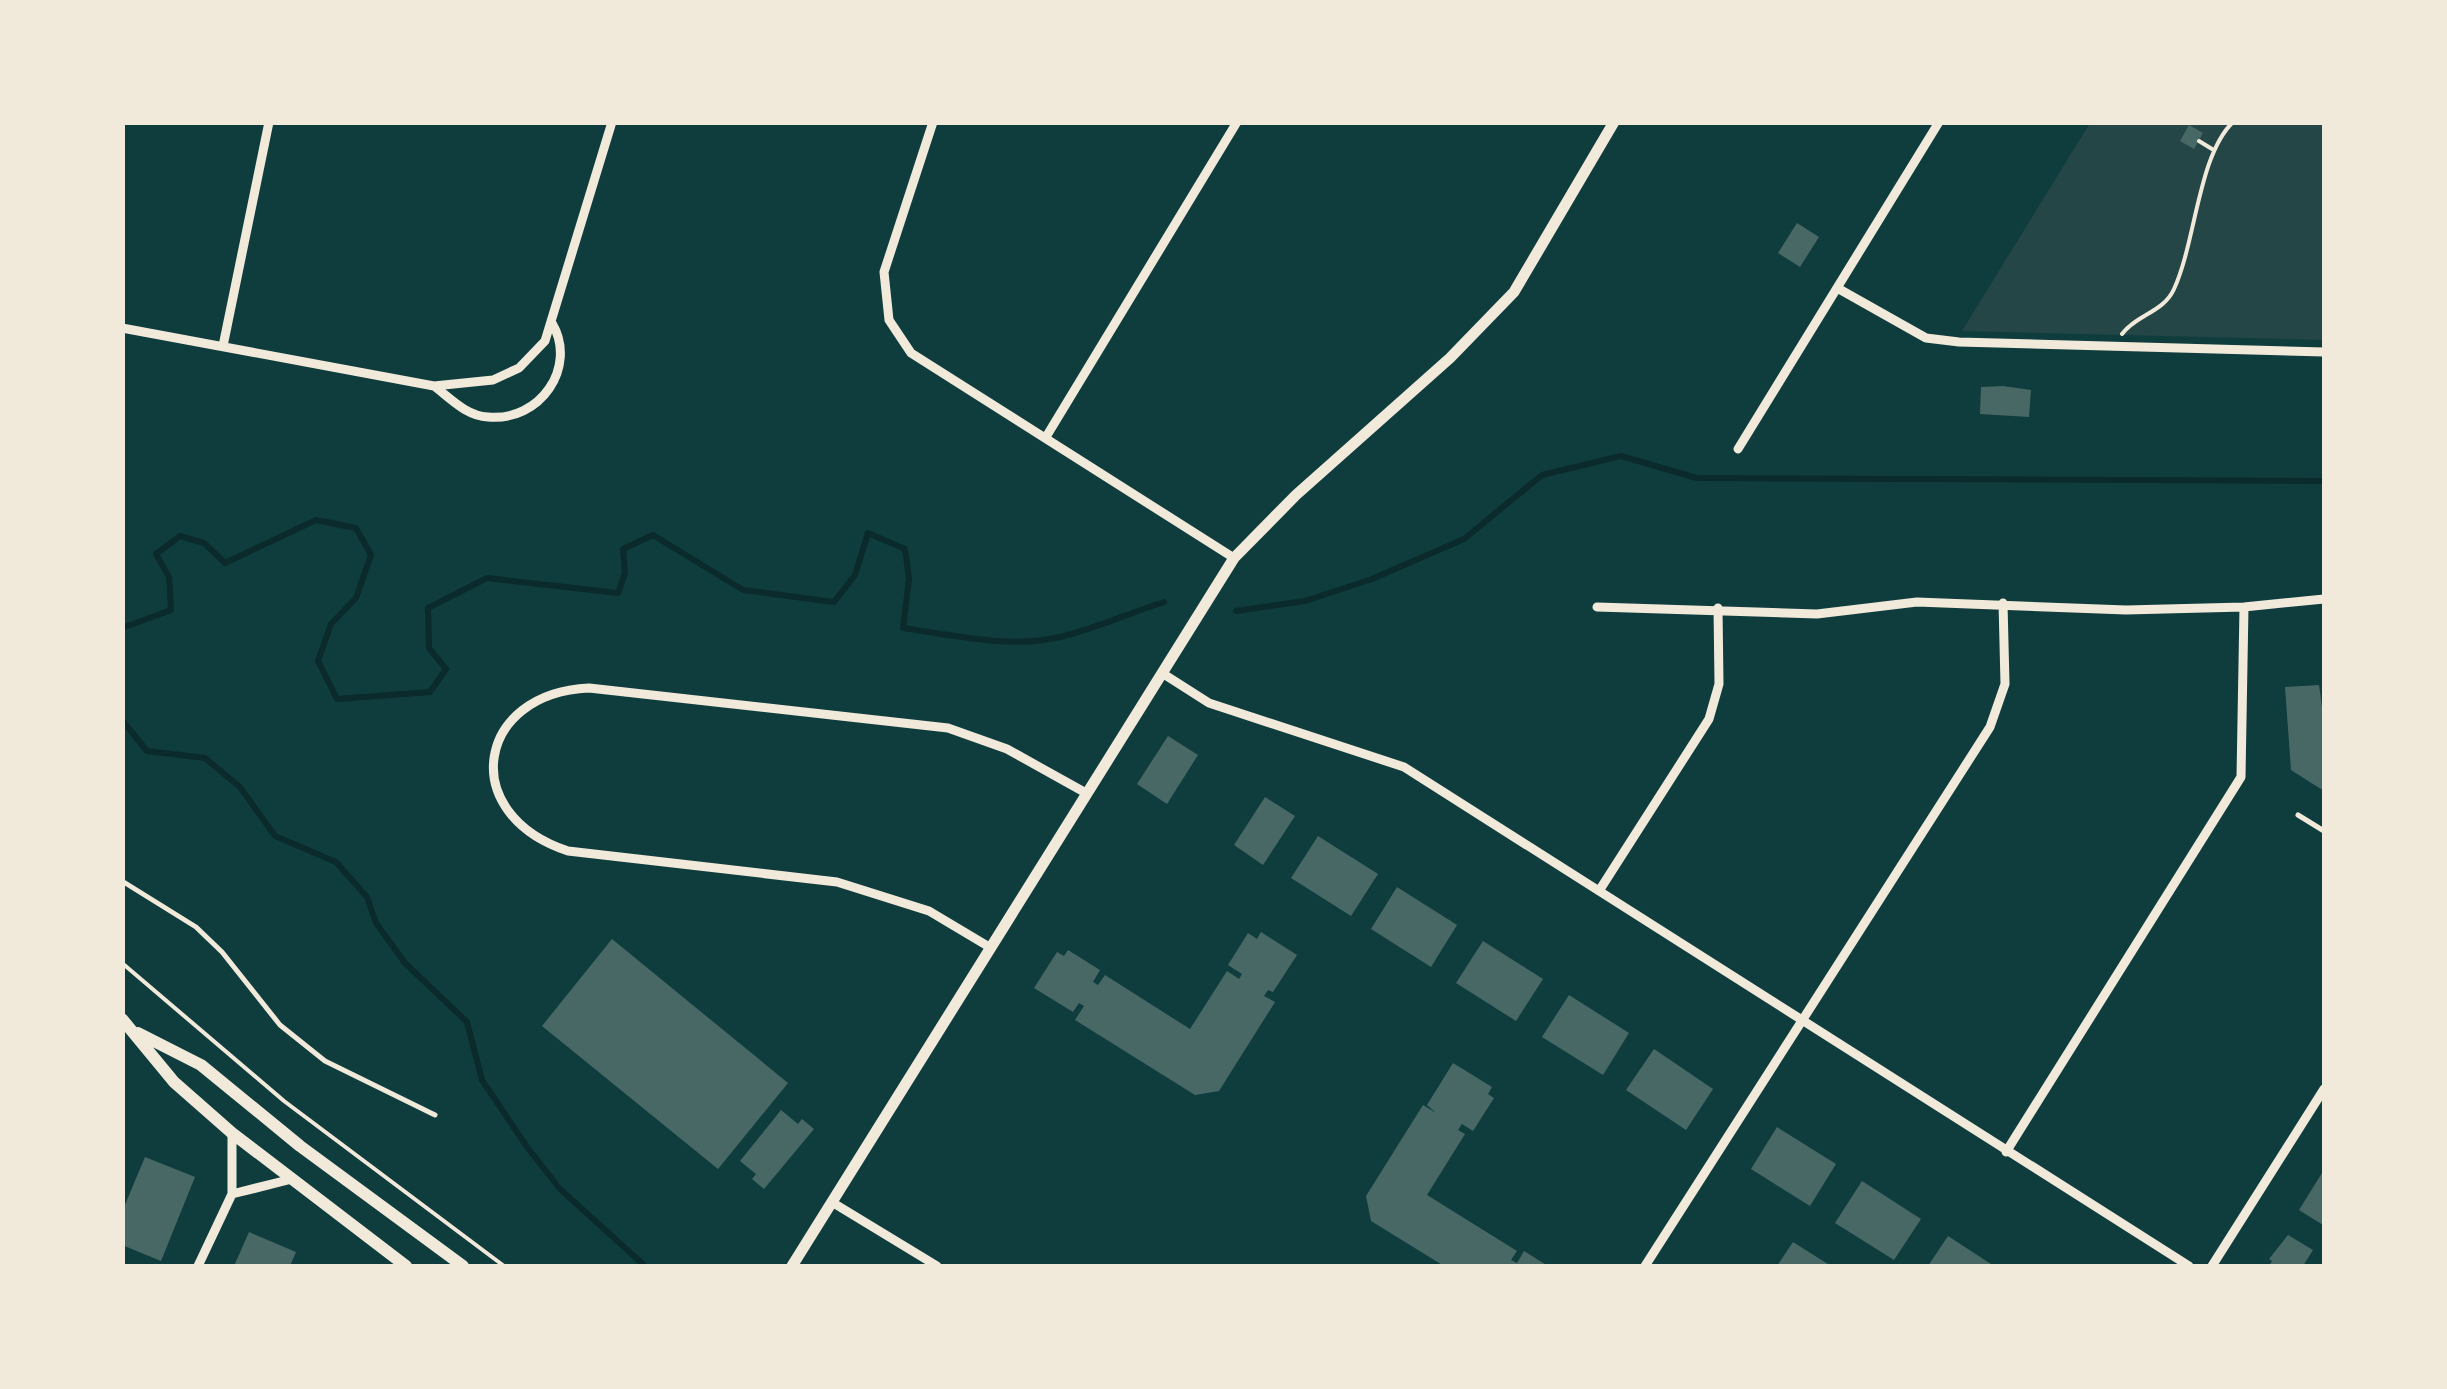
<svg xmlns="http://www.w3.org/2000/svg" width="2447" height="1389" font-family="'Archivo Narrow',sans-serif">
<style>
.green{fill:#244646}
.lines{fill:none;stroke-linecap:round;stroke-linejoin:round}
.stream{stroke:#0a2a2b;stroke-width:6}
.building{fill:#486865}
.path{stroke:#f1e9da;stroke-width:4}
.service{stroke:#f1e9da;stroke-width:5}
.minor{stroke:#f1e9da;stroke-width:9}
.tertiary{stroke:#f1e9da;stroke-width:11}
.secondary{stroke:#f1e9da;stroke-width:12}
</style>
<rect width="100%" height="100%" fill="#0f3d3e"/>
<path class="green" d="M 2090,123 L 2324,123 L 2324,340 L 1962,331 Z"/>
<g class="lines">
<path class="stream" d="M 1236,611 L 1305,601 L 1372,579 L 1464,539 L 1542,475 L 1621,456 L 1697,478 L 2324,481
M 122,628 L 171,610 L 169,577 L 156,554 L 180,536 L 204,543 L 225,563 L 316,520 L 356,528 L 371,555 L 356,598 L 331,624 L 318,661 L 337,699 L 430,692 L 446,669 L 429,648 L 428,608 L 487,578 L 618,593 L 625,573 L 623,549 L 653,535 L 743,590 L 834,602 L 855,575 L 868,533 L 905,549 L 909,579 L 903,628 C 952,635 1011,649 1060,637 C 1095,629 1129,613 1164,602
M 122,720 L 147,751 L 205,758 L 240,787 L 275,836 L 336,862 L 367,897 L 376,923 L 405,963 L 467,1022 L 482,1080 L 527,1147 L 560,1189 L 645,1266"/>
</g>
<path class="building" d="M 2189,125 L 2203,133 L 2194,149 L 2180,141 Z
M 1797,223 L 1819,237 L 1800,267 L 1778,253 Z
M 2003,386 L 2031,390 L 2029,417 L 1980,414 L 1981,387 Z
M 2319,685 L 2324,721 L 2324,791 L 2291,770 L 2285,687 Z
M 1168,736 L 1198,755 L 1167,804 L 1137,784 Z
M 1265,797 L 1295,816 L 1263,865 L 1234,845 Z
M 1318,836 L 1378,874 L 1351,916 L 1291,878 Z
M 1397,887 L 1457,925 L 1431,967 L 1371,929 Z
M 1261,932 L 1297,955 L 1273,992 L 1268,990 L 1264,996 L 1275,1002 L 1219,1091 L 1195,1095 L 1075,1020 L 1084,1006 L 1079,1003 L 1073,1012 L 1034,988 L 1057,952 L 1064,956 L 1068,950 L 1100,970 L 1093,982 L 1098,985 L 1105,975 L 1190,1029 L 1227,971 L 1239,979 L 1242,974 L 1228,965 L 1248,933 L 1257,939 Z
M 612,939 L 788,1083 L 718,1169 L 542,1026 Z
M 1483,941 L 1543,979 L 1516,1021 L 1456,983 Z
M 1569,995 L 1629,1033 L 1603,1075 L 1542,1037 Z
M 1654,1049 L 1713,1089 L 1686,1130 L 1626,1090 Z
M 1453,1063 L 1492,1087 L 1488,1094 L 1494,1098 L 1473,1131 L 1462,1124 L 1458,1130 L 1465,1134 L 1427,1195 L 1517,1251 L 1511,1260 L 1517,1263 L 1524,1251 L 1548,1266 L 1444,1266 L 1371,1221 L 1366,1196 L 1423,1105 L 1436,1113 L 1427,1105 Z
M 781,1110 L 798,1124 L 802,1119 L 814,1129 L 764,1189 L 752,1179 L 756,1174 L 740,1161 Z
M 1777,1127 L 1836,1164 L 1810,1206 L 1751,1169 Z
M 145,1157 L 195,1177 L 161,1261 L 122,1245 L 122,1212 Z
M 2322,1173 L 2324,1174 L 2323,1225 L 2299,1210 Z
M 1862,1181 L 1921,1219 L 1894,1260 L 1835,1223 Z
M 249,1232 L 296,1252 L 290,1266 L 234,1266 Z
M 2288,1235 L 2313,1250 L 2303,1266 L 2269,1266 L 2272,1261 L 2269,1259 Z
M 1948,1236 L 1994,1266 L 1928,1266 Z
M 1793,1242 L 1831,1266 L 1777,1266 Z"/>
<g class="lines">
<path class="path" d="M 2199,141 L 2212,149
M 2122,334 C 2136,315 2164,312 2174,289 C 2196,241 2198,156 2233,122
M 122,963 L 284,1101 L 504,1266"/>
<path class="service" d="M 2298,815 L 2324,831
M 122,881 L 196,927 L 222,952 L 280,1025 L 325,1061 L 435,1115"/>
<path class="minor" d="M 933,122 L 884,272 L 889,320 L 911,353 L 1234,558
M 1839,289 L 1926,338 L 1959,342 L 2324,352
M 122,328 L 434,386 L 493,380 L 519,368 L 545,341 L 612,122
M 223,346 L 269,122
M 434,386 C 450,398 466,416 488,417 C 540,422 578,367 552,323
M 1046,437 L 1237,122
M 1738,449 L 1939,122
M 1597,607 L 1817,614 L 1917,602 L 2126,610 L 2244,607 L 2324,599
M 1162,673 L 1209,703 L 1404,767 L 2189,1266
M 1599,891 L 1709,719 L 1719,684 L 1718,608
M 991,948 L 929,911 L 837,882 L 568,851 C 456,814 476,693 589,688 L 948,728 L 1007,749 L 1086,793
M 2006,1152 L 2241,777 L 2244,607
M 232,1194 L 292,1179
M 835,1204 L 937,1266
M 198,1266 L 232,1194 L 232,1133
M 1645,1266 L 1990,727 L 2005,684 L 2003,603
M 2212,1266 L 2324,1089"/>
<path class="tertiary" d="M 792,1266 L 1234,558 L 1296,495 L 1450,358 L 1514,292 L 1614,122"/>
<path class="secondary" d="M 122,1019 L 174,1082 L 232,1133 L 406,1266
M 138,1033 L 201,1065 L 300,1146 L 463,1266"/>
</g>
<rect width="2447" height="1389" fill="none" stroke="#f1e9da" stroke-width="250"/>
</svg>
